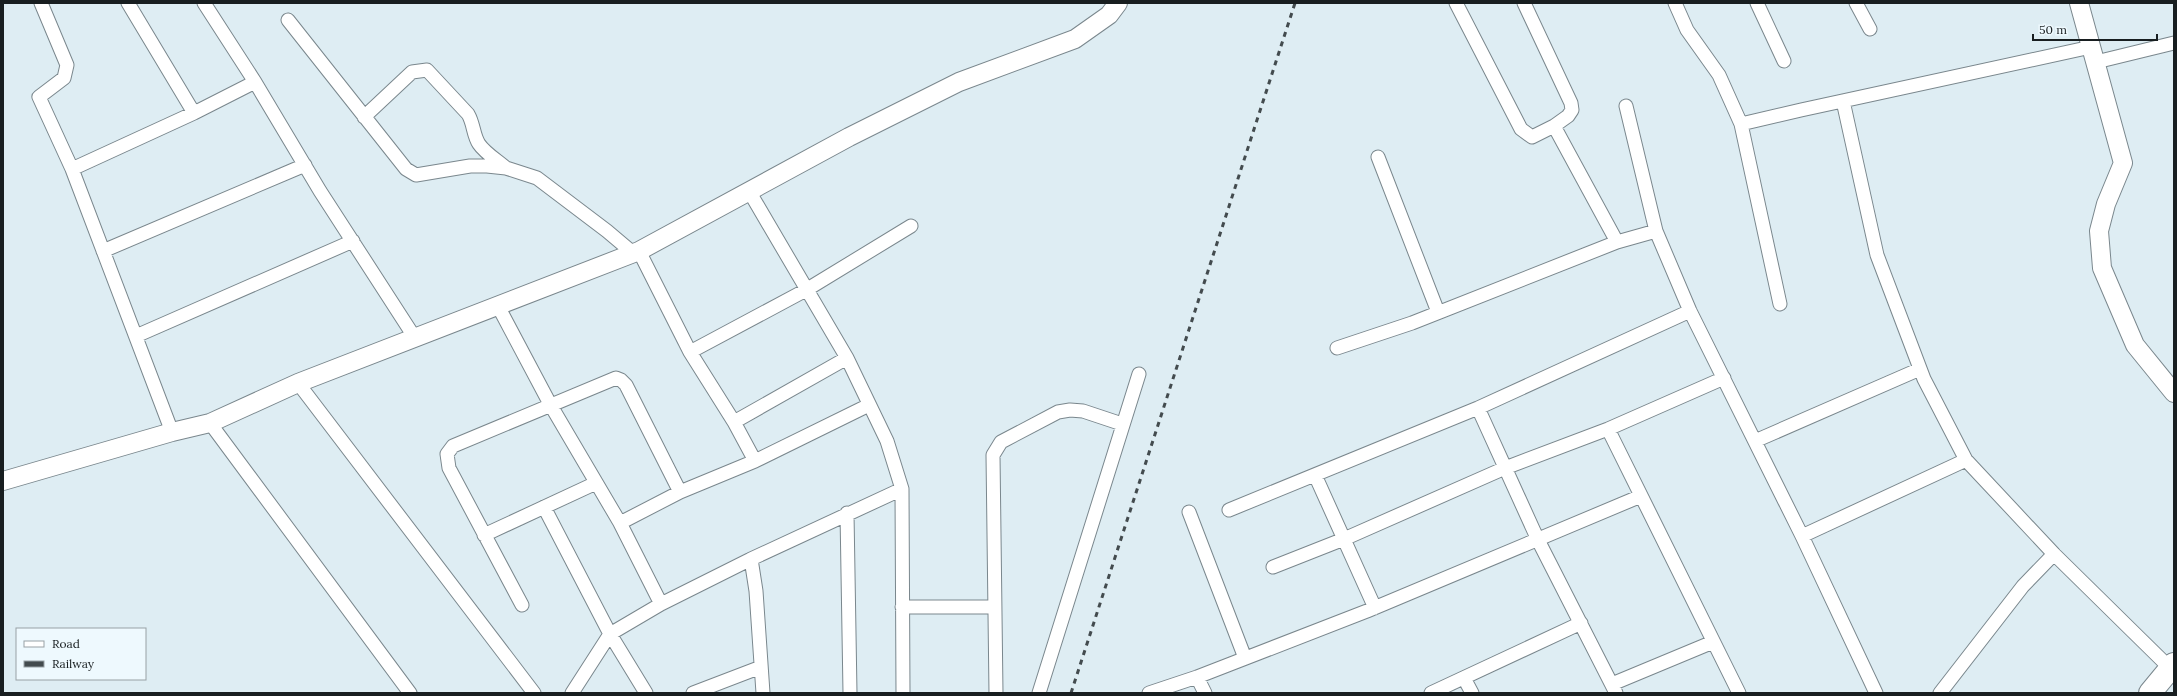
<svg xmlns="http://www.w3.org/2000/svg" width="2177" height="696" font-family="Lora,serif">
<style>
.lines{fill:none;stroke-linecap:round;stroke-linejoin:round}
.street-casing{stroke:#7a878d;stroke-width:15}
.secondary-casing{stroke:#7a878d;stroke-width:20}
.highway-casing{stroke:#7a878d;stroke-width:24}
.street{stroke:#fff;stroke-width:13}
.secondary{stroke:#fff;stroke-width:18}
.highway{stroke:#fff;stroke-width:22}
.rail{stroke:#434b4e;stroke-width:3;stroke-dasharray:5 5;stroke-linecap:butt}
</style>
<rect width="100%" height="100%" fill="#deedf3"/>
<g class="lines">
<defs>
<path id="street" d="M 41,3 L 67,65 L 64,78 L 39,97 L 72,169 L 172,432
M 128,3 L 194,113
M 204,3 L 255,82 L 320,191 L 415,338
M 1456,3 L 1521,129 L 1532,137 L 1554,126 L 1617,242
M 1524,3 L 1571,103 L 1572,110 L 1568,116 L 1554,126
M 1675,3 L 1687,30 L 1719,75 L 1741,124 L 1780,304
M 1757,3 L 1784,61
M 1856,3 L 1870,29
M 288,20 L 406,169 L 416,175 L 470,166 L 487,166 L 506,168 L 537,178 L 607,231 L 633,253
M 2096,62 L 2174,43
M 1843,101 L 1877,255 L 1924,379 L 1966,460 L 2054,554 L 2174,672
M 1626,106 L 1656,231 L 1690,311 L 1802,536 L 1876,693
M 364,117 L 412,72 L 427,70 L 468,114 C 474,124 473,135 479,144 C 485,153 498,161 506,168
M 1741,124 L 1801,110 L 2091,47
M 1378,157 L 1438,312
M 72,169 L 194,113 L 255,82
M 749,191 L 847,358 L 887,441 L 902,489 L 903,693
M 103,251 L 305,165
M 639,251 L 690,352 L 734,422 L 755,461
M 498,306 L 550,404 L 620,523 L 661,604
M 136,336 L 353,241
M 1337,348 L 1412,323 L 1617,242 L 1656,231
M 690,352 L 806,290 L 911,226
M 298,383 L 534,693
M 1478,408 L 1538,540 L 1616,693
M 734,422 L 847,358
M 210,423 L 410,693
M 1608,429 L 1739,693
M 1755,441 L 1920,369
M 1315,475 L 1375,608
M 544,507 L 610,634 L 646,693
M 1229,510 L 1478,408 L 1690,311
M 1189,512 L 1245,658
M 847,513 L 850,693
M 620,523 L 680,492 L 755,461 L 869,405
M 484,535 L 596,483
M 1802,536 L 1966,460
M 751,559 L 756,591 L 763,693
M 1273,567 L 1344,539 L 1505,468 L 1608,429 L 1724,378
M 522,605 L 449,468 L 447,454 L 453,446 L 616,378 L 621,380 L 626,385 L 680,492
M 902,607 L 994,607
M 1197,677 L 1205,693
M 1464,678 L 1472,693
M 1612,684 L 1713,642
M 572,693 L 610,634 L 661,604 L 751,559 L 902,489
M 693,693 L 761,667
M 996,693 L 993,455 L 1001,442 L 1058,412 L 1070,410 L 1083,411 L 1122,424
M 1039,693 L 1139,374
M 1149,693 L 1197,677 L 1367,611 L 1641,496
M 1431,693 L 1581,623
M 1940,693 L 2023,586 L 2054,554"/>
<path id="secondary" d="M 2079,3 L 2123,163 L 2106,204 L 2099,231 L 2102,268 L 2135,345 L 2174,393
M 3,481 L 172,432 L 210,423 L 298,383 L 639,251 L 849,137 L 959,82 L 1075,39 L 1109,15 L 1118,3"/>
<path id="highway" d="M 2150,693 L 2174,664"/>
</defs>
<use href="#street" class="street-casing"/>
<use href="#secondary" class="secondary-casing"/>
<use href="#highway" class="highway-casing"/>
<use href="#street" class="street"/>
<use href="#secondary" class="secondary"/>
<use href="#highway" class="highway"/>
<path class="rail" d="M 1071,693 L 1295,3"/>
</g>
<rect width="2177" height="696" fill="none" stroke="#181e20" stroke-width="8"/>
<rect x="16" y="628" width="130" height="52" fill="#eef9fe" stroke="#98a1a5"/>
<rect x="24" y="641" width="20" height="6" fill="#ffffff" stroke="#98a1a5"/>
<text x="52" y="648" font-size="12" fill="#181e20">Road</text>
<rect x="24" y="661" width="20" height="6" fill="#434b4e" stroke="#98a1a5"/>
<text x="52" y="668" font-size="12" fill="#181e20">Railway</text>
<path d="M2033 34v6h124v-6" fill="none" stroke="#181e20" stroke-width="2"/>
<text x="2039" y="34" font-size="12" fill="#181e20" stroke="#eef9fe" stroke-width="3" paint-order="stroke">50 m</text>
</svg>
